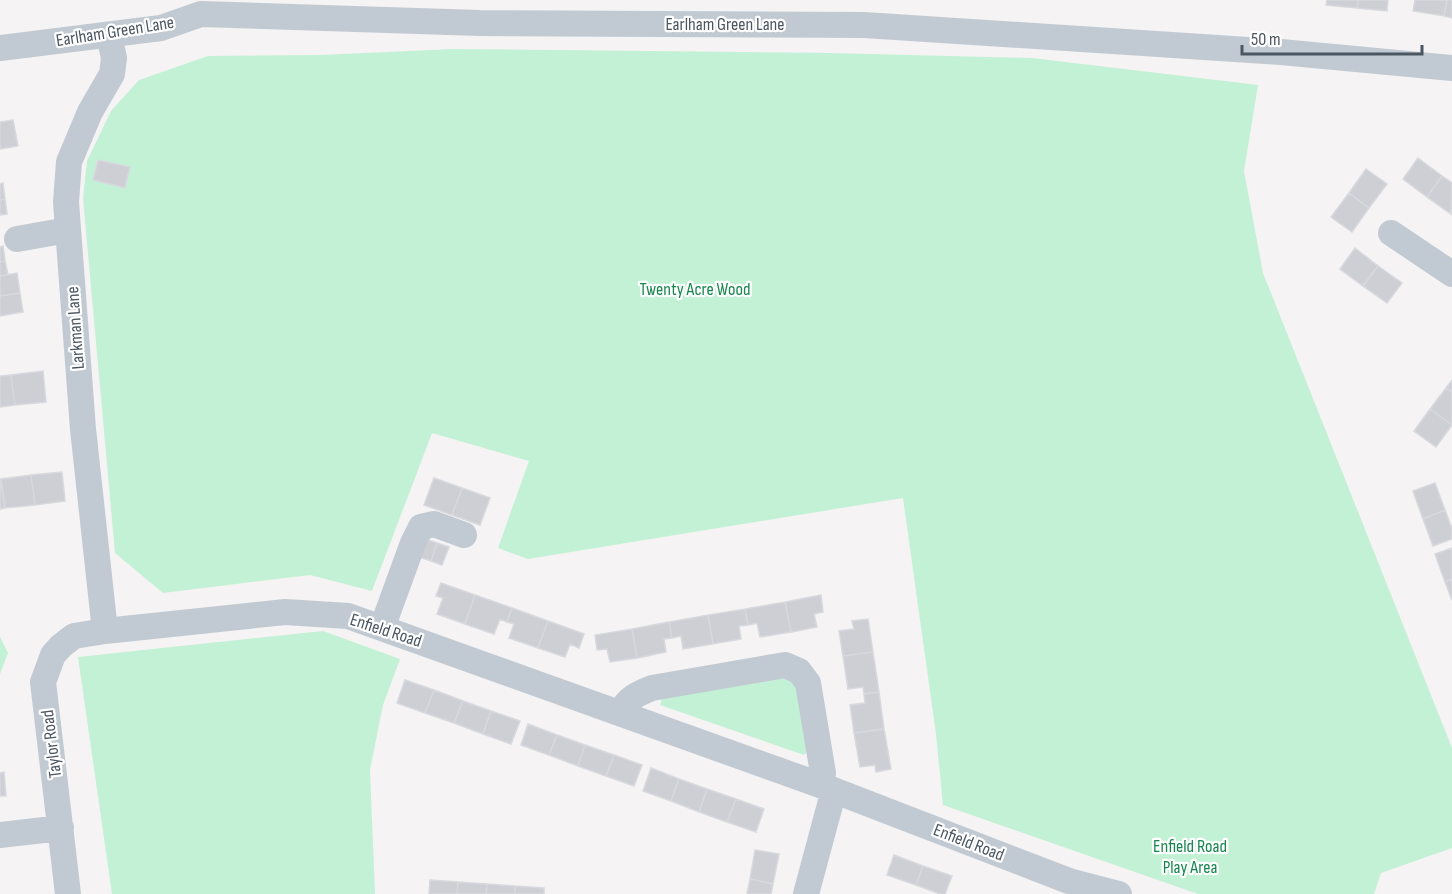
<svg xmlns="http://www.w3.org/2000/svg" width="1452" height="894" font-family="'Sofia Sans Condensed',sans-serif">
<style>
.green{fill:#c3f1d5}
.building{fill:#cdcfd5;stroke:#d7d9de;stroke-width:1.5}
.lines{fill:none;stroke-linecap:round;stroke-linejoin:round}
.minor{stroke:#c1cad2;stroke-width:26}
.labels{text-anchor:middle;stroke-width:4.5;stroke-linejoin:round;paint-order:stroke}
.street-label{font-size:18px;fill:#4a5661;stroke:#fff}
.park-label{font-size:18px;fill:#17864f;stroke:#fff}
</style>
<rect width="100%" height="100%" fill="#f5f3f3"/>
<path class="green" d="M 453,49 L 830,53 L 1032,58 L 1258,85 L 1244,171 L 1263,273 L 1452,748 L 1452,848 L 1381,873 L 1374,894 L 1198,894 L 943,805 L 936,734 L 903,498 L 528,559 L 498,548 L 529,461 L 432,433 L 372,591 L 310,575 L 163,593 L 115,553 L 83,198 L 87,161 L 111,111 L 139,80 L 208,56 L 321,55 Z
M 323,631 L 400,659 L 383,705 L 370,770 L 375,894 L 112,894 L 78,657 Z
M 0,637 L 8,653 L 0,674 Z
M 786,674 L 800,688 L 809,749 L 804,755 L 660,705 L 662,698 Z"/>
<path class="building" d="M 1327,0 L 1358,0 L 1357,8 L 1326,5 Z
M 1358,0 L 1388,0 L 1387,11 L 1357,8 Z
M 1415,0 L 1447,0 L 1444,16 L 1413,11 Z
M 1447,0 L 1452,0 L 1452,18 L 1444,16 Z
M 13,120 L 18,146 L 0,149 L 0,122 Z
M 1418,158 L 1442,176 L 1427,197 L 1403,179 Z
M 98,160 L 130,167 L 125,188 L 93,180 Z
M 1366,169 L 1387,184 L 1369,208 L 1349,193 Z
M 1442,176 L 1452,183 L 1451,214 L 1427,197 Z
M 3,183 L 5,199 L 0,200 L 0,184 Z
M 1349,193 L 1369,208 L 1352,232 L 1331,217 Z
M 5,199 L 7,214 L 0,215 L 0,200 Z
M 3,246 L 5,261 L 0,262 L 0,247 Z
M 1355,248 L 1378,266 L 1363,286 L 1340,269 Z
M 5,261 L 8,275 L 0,276 L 0,262 Z
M 1378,266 L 1402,283 L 1387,303 L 1363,286 Z
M 17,273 L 20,293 L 0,296 L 0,276 Z
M 20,293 L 23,312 L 0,316 L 0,296 Z
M 43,371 L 46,402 L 15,405 L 11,375 Z
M 11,375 L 15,405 L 0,407 L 0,376 Z
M 1452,380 L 1452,392 L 1446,388 Z
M 1446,388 L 1452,392 L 1452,425 L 1430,409 Z
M 1430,409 L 1452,425 L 1436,447 L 1414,431 Z
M 62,472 L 65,501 L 35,505 L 31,475 Z
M 31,475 L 35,505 L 5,508 L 1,479 Z
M 434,478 L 462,488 L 452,515 L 424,505 Z
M 0,479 L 5,508 L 0,509 Z
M 1435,483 L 1445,510 L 1423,519 L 1413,491 Z
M 462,488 L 490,498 L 480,525 L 452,515 Z
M 1445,510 L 1452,529 L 1452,539 L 1433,546 L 1423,519 Z
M 426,539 L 437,543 L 431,561 L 419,557 Z
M 437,543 L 449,547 L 442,565 L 431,561 Z
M 1452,548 L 1452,579 L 1445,582 L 1435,554 Z
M 1452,579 L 1452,600 L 1445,582 Z
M 441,583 L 475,595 L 465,624 L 437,614 L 443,598 L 436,596 Z
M 475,595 L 512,608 L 507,622 L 500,619 L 494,634 L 465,624 Z
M 821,595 L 823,612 L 814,614 L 817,627 L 791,632 L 785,602 Z
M 785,602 L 791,632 L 760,637 L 757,623 L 748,625 L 745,609 Z
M 512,608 L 548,621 L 538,648 L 509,638 L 514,624 L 507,622 Z
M 745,609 L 748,625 L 739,626 L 741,639 L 713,644 L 708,615 Z
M 708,615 L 713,644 L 683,649 L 681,636 L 672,638 L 669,622 Z
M 868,619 L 873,652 L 843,656 L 839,631 L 854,629 L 852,621 Z
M 548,621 L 584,634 L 579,648 L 570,644 L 565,657 L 538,648 Z
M 669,622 L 672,638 L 664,639 L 666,652 L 637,658 L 632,629 Z
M 632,629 L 637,658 L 610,662 L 607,649 L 597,650 L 595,635 Z
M 873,652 L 879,692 L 864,694 L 863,687 L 848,689 L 843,656 Z
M 405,680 L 434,690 L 425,713 L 397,703 Z
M 434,690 L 463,701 L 454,723 L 425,713 Z
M 879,692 L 884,729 L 854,733 L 850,705 L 865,703 L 864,694 Z
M 463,701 L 491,711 L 483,734 L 454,723 Z
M 491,711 L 520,721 L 511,744 L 483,734 Z
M 528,724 L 557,735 L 549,755 L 521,745 Z
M 884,729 L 891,769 L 876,772 L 875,765 L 860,767 L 854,733 Z
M 557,735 L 585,745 L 578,766 L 549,755 Z
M 585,745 L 614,755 L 606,776 L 578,766 Z
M 614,755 L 642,765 L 634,786 L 606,776 Z
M 651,768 L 679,779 L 671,801 L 643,791 Z
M 4,772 L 6,796 L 0,796 L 0,773 Z
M 679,779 L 707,789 L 699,812 L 671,801 Z
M 707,789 L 736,799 L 727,822 L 699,812 Z
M 736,799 L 764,809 L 756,832 L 727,822 Z
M 755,850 L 779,854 L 773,884 L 750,879 Z
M 894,855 L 923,866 L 916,885 L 887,875 Z
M 923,866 L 952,876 L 945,894 L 940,894 L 916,885 Z
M 750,879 L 773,884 L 771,894 L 747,894 Z
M 430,880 L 458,882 L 457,894 L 429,894 Z
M 458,882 L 487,884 L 486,894 L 457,894 Z
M 487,884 L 515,886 L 515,894 L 486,894 Z
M 515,886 L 544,888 L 544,894 L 515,894 Z"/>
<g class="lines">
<path class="minor" d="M 0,48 L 161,28 L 201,14 L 480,23 L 864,25 L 1281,52 L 1452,68
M 1391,233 L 1452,274
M 17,239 L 68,230
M 382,628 L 413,543 L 421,527 L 434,524 L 464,535
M 105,631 L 83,429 L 66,202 L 69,162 L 90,112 L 112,74 L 114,58 L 109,35
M 620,713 C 628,698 637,694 652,688 L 785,665 L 799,671 L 808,683 L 823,773 L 820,785
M 0,835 L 61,828
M 68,894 L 43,682 L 53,655 L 61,646 L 74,636 L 105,631 L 285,612 L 348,616 L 820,785 L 1069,881 L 1119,894
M 806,894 L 834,790"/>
</g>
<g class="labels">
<g class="street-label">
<text x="725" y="30">Earlham Green Lane</text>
<text transform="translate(115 31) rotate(-9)" y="6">Earlham Green Lane</text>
<text transform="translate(75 328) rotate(-94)" y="6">Larkman Lane</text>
<text transform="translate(386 630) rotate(18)" y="6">Enfield Road</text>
<text transform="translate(51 744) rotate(-97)" y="6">Taylor Road</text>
<text transform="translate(969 842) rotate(21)" y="6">Enfield Road</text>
</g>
<g class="park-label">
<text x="695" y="295">Twenty Acre Wood</text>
<text x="1190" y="852">Enfield Road<tspan x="1190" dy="21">Play Area</tspan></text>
</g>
</g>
<path d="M1242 45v9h180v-9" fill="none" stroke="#4a5661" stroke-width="3"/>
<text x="1251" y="45" font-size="18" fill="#4a5661" stroke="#ffffff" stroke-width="4.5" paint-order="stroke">50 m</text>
</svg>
